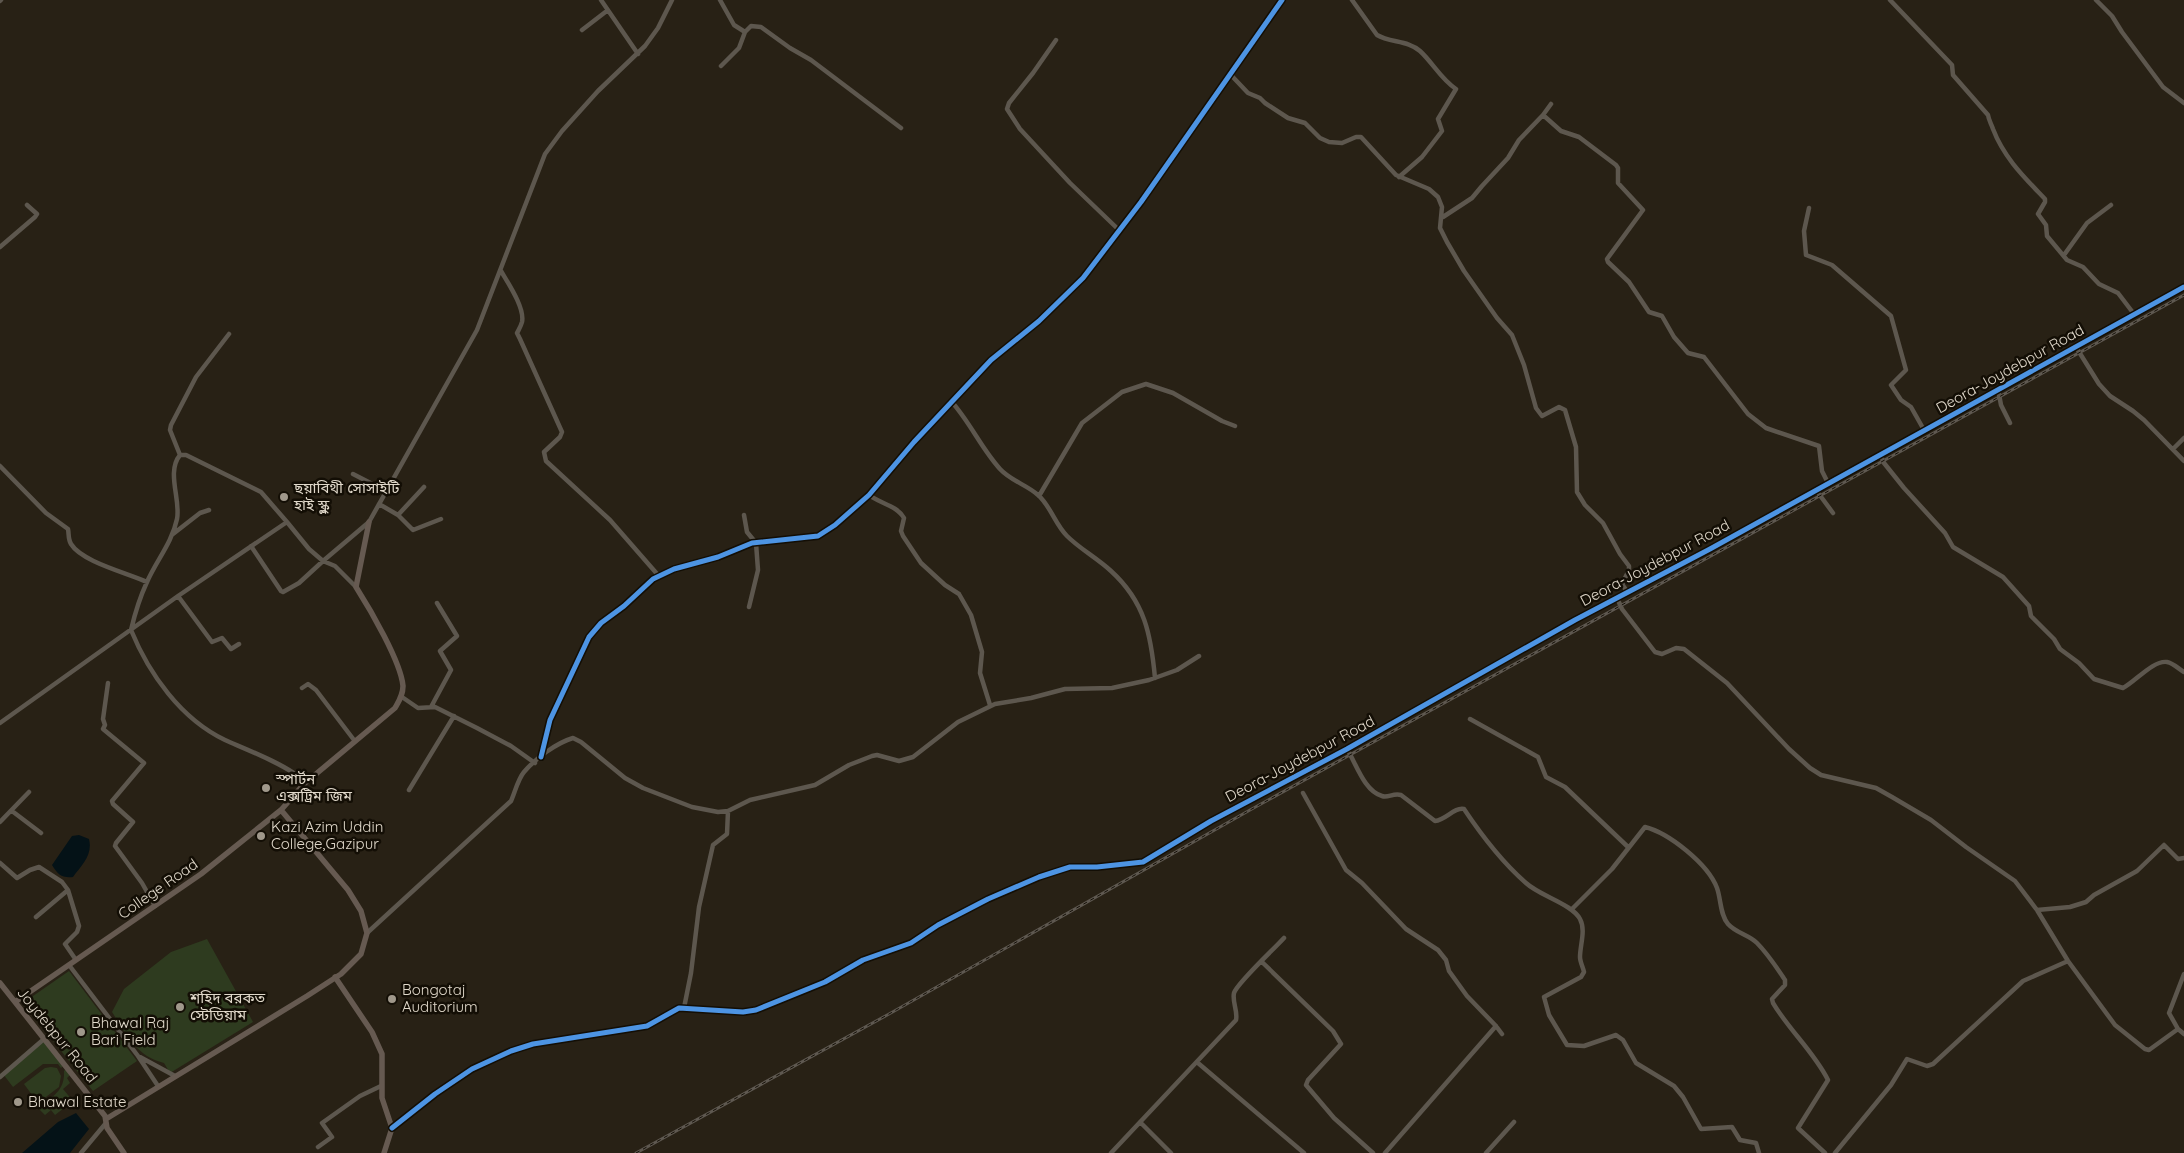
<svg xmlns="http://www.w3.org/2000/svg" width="2184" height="1153" font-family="Quicksand,'Noto Sans Bengali',sans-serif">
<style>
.green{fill:#2e3b1f}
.water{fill:#041217}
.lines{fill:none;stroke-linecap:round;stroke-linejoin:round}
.minor{stroke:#5d574e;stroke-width:4.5}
.major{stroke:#665a51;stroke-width:5.5}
.rail-casing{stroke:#5e5850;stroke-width:3}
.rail{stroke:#130e05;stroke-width:1;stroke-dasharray:4;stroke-linecap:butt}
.cycleway-casing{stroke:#130e05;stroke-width:8}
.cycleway{stroke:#4d94e3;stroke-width:5}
.poi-dot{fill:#a0988b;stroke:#130e05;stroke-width:2}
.labels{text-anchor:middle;stroke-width:5;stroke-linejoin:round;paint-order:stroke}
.street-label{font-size:15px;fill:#e0d8ca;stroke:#130e05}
.poi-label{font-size:15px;fill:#e0d8ca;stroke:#130e05;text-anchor:start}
</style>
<rect width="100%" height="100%" fill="#282115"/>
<path class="green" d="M 207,939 L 253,1022 L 170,1073 L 164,1063 C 136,1056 127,1035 112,1012 L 124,989 L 171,952 Z
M 69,971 L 137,1061 L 93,1091 L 23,1003 Z
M 44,1042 L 63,1066 L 61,1068 L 58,1064 L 43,1064 L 13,1087 L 3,1074 Z
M 51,1067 L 57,1068 L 61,1076 L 59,1087 L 38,1103 L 24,1084 L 45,1068 Z
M 66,1069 L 70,1075 L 67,1078 L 70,1083 L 63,1089 L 73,1101 L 55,1115 L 51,1110 L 45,1115 L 38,1108 C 53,1096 65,1091 64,1071 Z"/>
<path class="water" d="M 79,835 L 89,839 C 93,855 82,865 73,877 C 62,878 58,875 52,865 L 72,836 Z
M 76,1113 L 89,1129 L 70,1153 L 22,1153 L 58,1122 Z"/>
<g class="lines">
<path class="minor" d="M 601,0 L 638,54
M 720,0 L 734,25 L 745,32
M 1352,0 L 1377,35 C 1390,43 1408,40 1420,51 C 1433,63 1441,79 1456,89 L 1438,119 L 1442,131 L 1422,157 L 1399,177
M 1890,0 L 1952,65 L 1953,75 L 1988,115 C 1989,121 1991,123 1993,129 C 2004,158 2025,178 2045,199 L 2045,202 L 2038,214 L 2046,225 L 2047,236 L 2067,260 L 2083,267 L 2099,284 L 2118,293 L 2134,314
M 2096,0 L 2112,16 L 2122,32 L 2163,87 L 2184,103
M 0,1 L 1,0
M 582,30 L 608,10
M 1056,40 L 1033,73 L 1009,103 L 1007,109 L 1020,129 L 1070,183 L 1120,231
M 721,66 L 739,48 L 745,32 L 751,26 L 761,27 L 790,48 L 811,60 L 901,128
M 1230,74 L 1248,93 L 1260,98 L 1265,103 L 1288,118 L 1305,123 L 1320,138 L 1329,142 L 1342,143 L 1356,137 L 1361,137 L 1396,175 L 1429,189 L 1438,197 L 1442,207 L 1440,228 L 1447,242 L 1464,271 L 1497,318 L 1512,335 L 1524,365 L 1536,408 L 1542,416 L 1559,407 L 1565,410 L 1576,447 L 1577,492 L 1585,505 L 1603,523 L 1620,554 L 1629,566 L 1629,570 L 1622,584 L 1628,593
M 1543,115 L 1561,131 L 1579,137 L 1616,165 L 1618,168 L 1618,183 L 1643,210 L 1607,259 L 1608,262 L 1629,282 L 1649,312 L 1662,316 L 1674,337 L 1688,353 L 1704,357 L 1748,414 L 1766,428 L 1819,446 L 1822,471 L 1828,483
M 1809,208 L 1804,231 L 1806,255 L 1832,265 L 1891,316 L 1906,370 L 1891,385 L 1901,400 L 1911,407 L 1924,430
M 1443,217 L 1472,198 L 1482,186 L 1508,158 L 1519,140 L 1543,115 L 1551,104
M 0,247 L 35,217 L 37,214 L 27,205
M 2064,255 L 2087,223 L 2111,205
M 501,271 C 508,283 525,308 522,322 C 521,326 519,329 517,333 L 520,339 L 562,432 L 560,437 L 544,452 L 546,461 L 610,520 L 658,575
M 2076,347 L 2099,384 L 2110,396 L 2133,411 L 2144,420 L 2184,461
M 1998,389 L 2001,405 L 2010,423
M 951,401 C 970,422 981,448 1000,469 C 1011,481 1027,485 1038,495 C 1050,505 1055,524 1067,536 C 1080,549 1097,558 1111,571 C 1145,602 1151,635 1155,678
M 2173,449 L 2184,438
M 1880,454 L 1884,463 L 1904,488 L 1945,533 L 1953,547 L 2003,577 L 2029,606 L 2031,616 L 2054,639 L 2060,649 L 2079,663 L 2094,679 L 2123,688 C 2135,682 2153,660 2167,662 C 2173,663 2179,669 2184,672
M 180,455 L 170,430 L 171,425 L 196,377 L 229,334
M 0,466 L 46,513 L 68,529 C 69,534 68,539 71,544 C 82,562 128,573 147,582
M 353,474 L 386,491
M 1816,490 L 1833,513
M 869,495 C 879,503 898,506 904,518 L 901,531 L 903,536 L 921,563 L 945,585 L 959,594 L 971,615 L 982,652 L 980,673 L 990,705
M 1039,496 L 1082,423 L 1122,392 L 1146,384 L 1173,393 L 1222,421 L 1235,426
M 379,504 L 398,515 L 413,530 L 441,519
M 398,515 L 424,487
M 744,515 L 747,532 L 756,543 L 758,570 L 749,607
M 287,522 L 261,492 L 186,455 L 180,455 C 166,472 181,500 177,519 C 172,543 156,561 147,582 C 140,597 135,613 131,630 C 149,674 181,719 225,740 C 240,747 301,770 304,784
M 173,534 L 200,513 L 209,510
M 251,546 L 281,591 L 283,592 L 299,583 L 323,561 L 335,566 L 356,587
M 178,596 L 212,642 L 222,638 L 231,649 L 239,644
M 1617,598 L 1622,609 L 1655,652 L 1662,654 L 1676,648 L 1684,649 L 1727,683 L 1789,749 L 1810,768 L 1821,775 L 1876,788 L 1892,797 L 1931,820 L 1966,847 L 2015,881 L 2037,910 L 2068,961 L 2115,1025 L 2145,1049 L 2149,1050 L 2178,1029
M 108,683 L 103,719 L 105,725 L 103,729 L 144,763 L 112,801 L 113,804 L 133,822 L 116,843 L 115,846 L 142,883 L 155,906
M 302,688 L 308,684 L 316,690 L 354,740
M 402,697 L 418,708 L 435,707 L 477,728 L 511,746 L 535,763
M 431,707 L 451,670 L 440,651 L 457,636 L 437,603
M 1470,719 L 1538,757 L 1546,777 L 1565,787 L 1628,847
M 0,723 L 178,596 L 287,522 L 309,549 L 323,561 L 369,522 L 477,330 L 545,154 L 562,131 L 598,91 L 645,46 L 658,28 L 672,0
M 1347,749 C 1356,763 1364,791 1382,796 C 1388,798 1393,793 1401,795 L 1435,821 C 1446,820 1454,807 1464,809 C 1482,836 1502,862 1526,883 C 1540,896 1572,904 1580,919 C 1586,930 1580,945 1580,957 C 1580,962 1583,967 1584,972 L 1581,977 L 1544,997 L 1549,1015 L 1567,1045 L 1584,1046 L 1616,1035 L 1623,1040 L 1636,1063 L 1674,1086 L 1683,1097 L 1701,1129 L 1732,1127 L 1740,1140 L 1756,1143 L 1759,1153
M 541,757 L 550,720 L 589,637 L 601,623 L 624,606 L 653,579 L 674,569 L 718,557 L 752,543 L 818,536 L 835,525 L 869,495 L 914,442 L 991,360 L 1039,321 L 1083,278 L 1141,202 L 1282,0
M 409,790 L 454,716
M 1303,793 L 1346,870 L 1362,883 L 1406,929 L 1438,950 L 1446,960 L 1449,971 L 1467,996 L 1496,1026 L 1502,1034
M 12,811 L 41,833
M 0,822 L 29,792
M 0,863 L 17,878 L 30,870 L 39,867 L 62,882 L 68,890 L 36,917
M 68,890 L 79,926 L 77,932 L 65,944 L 76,960
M 1572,909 L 1612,869 L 1645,827 C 1669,833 1708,864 1717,888 C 1721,899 1720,915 1728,924 C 1736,933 1749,935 1757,943 C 1768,954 1777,968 1785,980 L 1785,985 L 1772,999 L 1773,1003 C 1789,1030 1814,1052 1828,1080 L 1798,1128 L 1825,1153
M 2037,910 L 2070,907 L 2086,902 L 2094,895 L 2137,871 L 2164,845 L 2178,859 L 2184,858
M 367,933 L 511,801 C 515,792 518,779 524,772 C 535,759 556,743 573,738 L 581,742 L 625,778 L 643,788 L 692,807 L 718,812 L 728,811 L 750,800 L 815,785 L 849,765 L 872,756 L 877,755 L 899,761 L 913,757 L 958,722 L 995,704 L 1031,698 L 1065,689 L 1112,688 L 1149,680 L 1177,670 L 1199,656
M 1262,962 L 1333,1031 L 1341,1044 L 1308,1080 L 1306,1085 L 1334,1118 L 1373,1153
M 69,965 L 138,1056 L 158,1086
M 2184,974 L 2169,1013 L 2178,1029 L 2184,1034
M 684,1008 L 691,973 L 699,907 L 713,845 L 727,834 L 728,811
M 140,1057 L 175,1076
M 1198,1063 L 1304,1153
M 0,1077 L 44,1039
M 1140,1122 L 1171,1153
M 392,1128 L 435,1094 L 472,1069 L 511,1051 L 533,1044 L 647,1026 L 679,1008 L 743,1012 L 756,1010 L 825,982 L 863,960 L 911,943 L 938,925 L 988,899 L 1039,877 L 1070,867 L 1097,867 L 1143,862 L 1211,821 L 1347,749 L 1575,620 L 1710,549 L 2184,287
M 318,1147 L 332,1137 L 322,1123 L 360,1096 L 381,1086
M 81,1153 L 106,1123
M 1111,1153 L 1236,1020 C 1238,1011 1232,1002 1234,993 C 1237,983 1274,949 1284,938
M 1385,1153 L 1496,1026
M 1486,1153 L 1514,1122
M 1835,1153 L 1891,1085 L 1907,1059 L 1927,1066 L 1933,1064 L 2023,981 L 2068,961"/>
<path class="major" d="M 335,977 L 372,1032 L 382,1054 L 382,1098 L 392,1128 L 384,1153
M 0,983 L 105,1116 L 107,1128 L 124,1153
M 15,1002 L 201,874 L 281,810 L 304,784 L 395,708 C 399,701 403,695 403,686 C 401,662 370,609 356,587 L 369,522
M 106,1119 L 307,996 L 341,974 L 361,954 L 367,933 L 361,911 L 348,890 L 281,810"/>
<defs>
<path id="rail" d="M 636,1153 L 889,1014 L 1250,810 L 2184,295"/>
</defs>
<use href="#rail" class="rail-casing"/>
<use href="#rail" class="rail"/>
<defs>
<path id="cycleway" d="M 541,757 L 550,720 L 589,637 L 601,623 L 624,606 L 653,579 L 674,569 L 718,557 L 752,543 L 818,536 L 835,525 L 869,495 L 914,442 L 991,360 L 1039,321 L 1083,278 L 1141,202 L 1282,0
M 392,1128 L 435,1094 L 472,1069 L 511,1051 L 533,1044 L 647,1026 L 679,1008 L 743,1012 L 756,1010 L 825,982 L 863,960 L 911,943 L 938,925 L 988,899 L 1039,877 L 1070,867 L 1097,867 L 1143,862 L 1211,821 L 1347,749 L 1575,620 L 1710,549 L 2184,287"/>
</defs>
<use href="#cycleway" class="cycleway-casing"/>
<use href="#cycleway" class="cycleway"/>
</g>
<g class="poi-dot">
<circle cx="284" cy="497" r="5"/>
<circle cx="266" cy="788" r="5"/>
<circle cx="261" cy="836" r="5"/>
<circle cx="392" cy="999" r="5"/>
<circle cx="180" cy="1007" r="5"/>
<circle cx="81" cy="1032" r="5"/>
<circle cx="18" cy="1102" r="5"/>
</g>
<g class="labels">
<g class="street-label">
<text transform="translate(2010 369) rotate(-29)" y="5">Deora-Joydebpur Road</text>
<text transform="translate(1655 563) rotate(-28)" y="5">Deora-Joydebpur Road</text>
<text transform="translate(1300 759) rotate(-28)" y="5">Deora-Joydebpur Road</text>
<text transform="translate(158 889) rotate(-35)" y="5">College Road</text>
<text transform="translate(57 1035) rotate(51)" y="5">Joydebpur Road</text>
</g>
<g class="poi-label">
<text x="294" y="493">ছয়াবিথী সোসাইটি<tspan x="294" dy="17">হাই স্কুল</tspan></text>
<text x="276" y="784">স্পার্টন<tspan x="276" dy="17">এক্সট্রিম জিম</tspan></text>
<text x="271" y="832">Kazi Azim Uddin<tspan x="271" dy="17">College,Gazipur</tspan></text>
<text x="402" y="995">Bongotaj<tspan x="402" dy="17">Auditorium</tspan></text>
<text x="190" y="1003">শহিদ বরকত<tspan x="190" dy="17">স্টেডিয়াম</tspan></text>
<text x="91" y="1028">Bhawal Raj<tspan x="91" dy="17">Bari Field</tspan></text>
<text x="28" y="1107">Bhawal Estate</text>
</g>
</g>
</svg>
